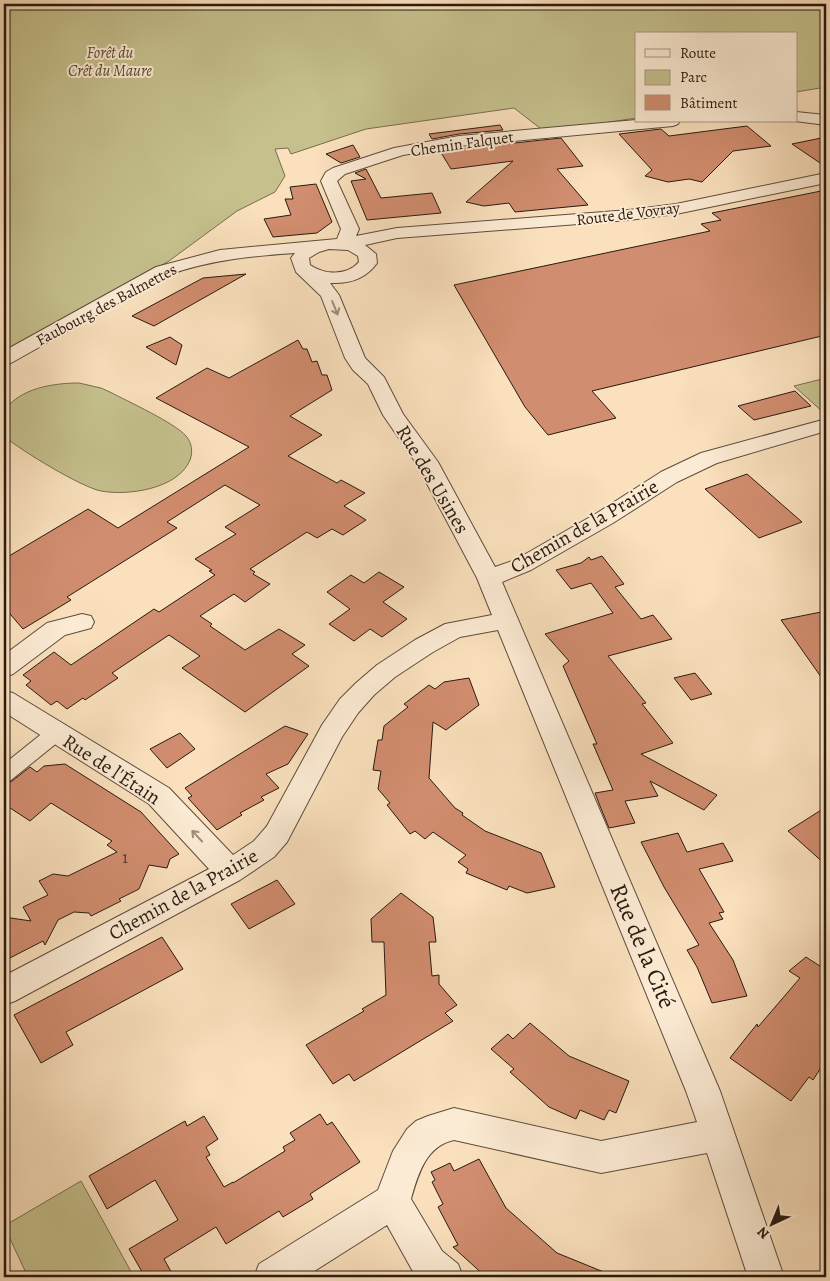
<svg xmlns="http://www.w3.org/2000/svg" width="830" height="1281" font-family="Alegreya,serif">
<style>
.green{fill:#c5c08c;stroke:#776d4e}
.building{fill:#d18d6f;stroke:#291a10}
.lines{fill:none;stroke-linecap:round;stroke-linejoin:round}
.pedestrian-casing{stroke:#5d4c3b;stroke-width:2}
.minor-casing{stroke:#5d4c3b;stroke-width:2}
.pedestrian{fill:#fcebd4;fill-rule:evenodd}
.minor{fill:#fcebd4;fill-rule:evenodd}
.oneway{stroke:#9d8d7c}
.labels{text-anchor:middle;stroke-width:4;stroke-linejoin:round;paint-order:stroke}
.far-park-label{font-size:16px;font-style:italic;fill:#584c35;stroke:#fcebd4}
.far-street-label{font-size:16px;fill:#291a10;stroke:#fcebd4}
.number-label{font-size:18px;fill:#533728}
.street-label{font-size:20px;fill:#291a10;stroke:#fcebd4}
.near-street-label{font-size:24px;fill:#291a10;stroke:#fcebd4}
</style>
<rect width="100%" height="100%" fill="#fae0bd"/>
<filter id="stains"><feTurbulence type="fractalNoise" baseFrequency=".004" numOctaves="4"/><feColorMatrix values="0 0 0 0 .2 0 0 0 0 .09 0 0 0 0 .02 0 0 0 .5 -.17"/></filter>
<radialGradient id="worn" r=".72"><stop offset=".6" stop-color="#630" stop-opacity="0"/><stop offset="1" stop-color="#630" stop-opacity=".3"/></radialGradient>
<path class="green" d="M 4,4 L 826,4 L 826,87 L 796,92 L 796,34 L 636,34 L 636,118 L 545,132 L 514,108 L 366,129 L 291,154 L 288,148 L 275,149 L 285,176 L 275,192 L 237,211 L 169,261 L 4,354 Z
M 826,378 L 826,413 L 825,414 L 794,386 Z
M 79,383 L 101,388 L 110,392 C 127,401 175,423 186,436 C 192,443 193,452 190,460 C 178,489 128,496 101,491 C 81,487 22,451 5,437 L 4,412 C 18,388 54,383 79,383 Z
M 81,1181 L 134,1277 L 28,1277 L 4,1226 Z"/>
<path class="building" d="M 500,125 L 503,130 L 459,134 L 432,139 L 429,134 Z
M 747,126 L 771,146 L 733,151 L 702,182 L 689,179 L 668,182 L 645,176 L 652,170 L 619,134 L 661,129 L 669,136 Z
M 826,137 L 826,167 L 792,144 Z
M 561,138 L 583,166 L 557,169 L 588,205 L 515,212 L 509,203 L 484,206 L 466,202 L 513,161 L 451,169 L 440,151 Z
M 353,145 L 360,157 L 341,163 L 326,154 Z
M 366,169 L 381,198 L 432,193 L 441,213 L 367,220 L 351,181 L 366,179 L 355,173 Z
M 316,184 L 332,222 L 317,233 L 273,237 L 264,219 L 291,215 L 285,199 L 293,199 L 290,187 Z
M 826,190 L 826,335 L 592,391 L 616,418 L 548,435 L 525,407 L 454,285 L 710,231 L 701,224 L 721,220 L 712,213 Z
M 246,274 L 154,326 L 132,316 L 203,278 Z
M 170,337 L 182,345 L 176,365 L 146,347 Z
M 298,340 L 303,349 L 307,349 L 312,362 L 317,361 L 322,375 L 327,375 L 332,390 L 290,416 L 322,435 L 288,456 L 337,483 L 341,480 L 365,493 L 344,506 L 366,520 L 343,535 L 332,529 L 317,538 L 307,532 L 250,569 L 255,572 L 253,574 L 270,584 L 245,602 L 234,594 L 200,616 L 212,624 L 210,626 L 245,650 L 279,629 L 305,645 L 292,654 L 309,666 L 245,712 L 182,668 L 200,656 L 169,635 L 112,673 L 118,678 L 85,700 L 83,698 L 67,709 L 57,701 L 51,705 L 26,685 L 31,681 L 23,675 L 54,652 L 71,665 L 154,609 L 159,612 L 215,575 L 209,571 L 212,570 L 195,559 L 236,534 L 225,527 L 260,505 L 225,485 L 167,522 L 177,528 L 67,597 L 71,600 L 23,629 L 4,607 L 4,559 L 88,509 L 118,528 L 249,447 L 156,398 L 207,368 L 229,378 Z
M 795,391 L 811,406 L 754,420 L 738,406 Z
M 747,474 L 802,522 L 759,538 L 705,489 Z
M 602,556 L 624,584 L 615,587 L 641,619 L 653,615 L 672,639 L 608,656 L 646,703 L 642,704 L 673,743 L 641,754 L 717,795 L 704,810 L 650,781 L 658,796 L 625,801 L 635,823 L 609,828 L 600,806 L 595,793 L 613,790 L 593,744 L 597,744 L 563,666 L 569,661 L 545,634 L 613,613 L 591,583 L 571,589 L 556,570 L 581,563 L 589,557 L 591,560 Z
M 379,572 L 404,587 L 383,602 L 407,619 L 382,637 L 370,629 L 354,641 L 329,624 L 350,609 L 327,592 L 351,575 L 364,583 Z
M 826,611 L 826,684 L 781,620 Z
M 695,673 L 712,694 L 691,700 L 674,678 Z
M 469,678 L 479,705 L 446,730 L 433,722 L 429,778 L 455,808 L 463,813 L 462,815 L 485,831 L 541,853 L 555,887 L 527,893 L 509,886 L 507,890 L 466,873 L 468,869 L 458,862 L 466,855 L 433,832 L 425,839 L 415,831 L 410,834 L 387,805 L 390,803 L 378,789 L 381,771 L 373,770 L 378,740 L 382,740 L 384,726 L 408,707 L 404,704 L 429,685 L 435,689 L 444,682 Z
M 285,726 L 308,734 L 288,764 L 266,774 L 279,788 L 261,797 L 264,800 L 240,813 L 242,815 L 217,830 L 188,798 L 192,796 L 185,788 Z
M 180,733 L 195,749 L 167,768 L 150,749 Z
M 65,764 L 141,812 L 179,854 L 170,859 L 167,868 L 149,865 L 139,889 L 119,899 L 121,901 L 91,916 L 89,913 L 74,912 L 58,920 L 45,945 L 43,941 L 4,961 L 4,917 L 31,921 L 23,907 L 48,895 L 39,881 L 53,874 L 68,876 L 117,852 L 107,845 L 112,841 L 51,803 L 30,821 L 4,804 L 4,785 L 12,781 L 30,767 L 37,772 L 44,766 Z
M 826,807 L 826,865 L 788,831 Z
M 678,833 L 687,852 L 723,843 L 733,861 L 699,869 L 724,912 L 719,913 L 723,919 L 709,923 L 733,960 L 747,996 L 712,1003 L 697,967 L 687,950 L 699,945 L 664,887 L 641,842 Z
M 277,880 L 295,904 L 249,929 L 231,904 Z
M 401,893 L 433,917 L 436,942 L 429,942 L 432,976 L 439,975 L 439,984 L 457,1005 L 445,1013 L 453,1021 L 354,1081 L 349,1074 L 333,1084 L 306,1045 L 364,1011 L 362,1009 L 386,995 L 384,942 L 372,942 L 371,919 Z
M 162,937 L 183,969 L 66,1032 L 73,1045 L 41,1063 L 14,1015 Z
M 806,957 L 826,970 L 826,1060 L 813,1080 L 809,1077 L 791,1101 L 730,1058 L 757,1024 L 758,1027 L 800,978 L 789,971 Z
M 530,1023 L 569,1056 L 629,1081 L 616,1113 L 609,1110 L 604,1120 L 580,1110 L 576,1119 L 549,1107 L 510,1072 L 514,1069 L 491,1049 L 508,1034 L 513,1039 Z
M 320,1114 L 327,1125 L 332,1122 L 360,1162 L 310,1194 L 313,1199 L 283,1217 L 279,1211 L 226,1244 L 216,1227 L 164,1259 L 174,1277 L 145,1277 L 129,1249 L 178,1220 L 155,1180 L 107,1209 L 89,1176 L 185,1121 L 187,1126 L 204,1116 L 218,1139 L 206,1147 L 210,1155 L 206,1157 L 224,1187 L 233,1182 L 233,1183 L 285,1151 L 283,1147 L 295,1140 L 290,1133 Z
M 479,1159 L 506,1208 L 557,1253 L 616,1277 L 503,1277 L 495,1271 L 489,1277 L 486,1277 L 453,1247 L 458,1245 L 438,1207 L 443,1204 L 432,1182 L 435,1180 L 431,1172 L 450,1163 L 454,1171 Z"/>
<g class="lines">
<defs>
<path id="pedestrian" d="M 56,726 L 63,728 L 66,733 L 63,738 L 11,780 L 4,783 L 4,764 L 49,728 Z"/>
<path id="minor" d="M 796,112 L 826,115 L 826,125 L 795,121 Z
M 636,120 L 680,121 L 678,124 L 673,126 L 459,146 L 403,155 L 345,174 L 337,181 L 359,229 L 356,236 L 397,228 L 629,210 L 676,204 L 826,173 L 826,183 L 676,214 L 629,220 L 397,238 L 365,245 L 376,254 L 377,263 C 366,279 349,284 330,283 L 339,295 L 365,358 L 384,377 L 403,414 L 438,462 L 495,567 L 515,560 L 597,513 L 661,472 L 701,453 L 826,419 L 826,431 L 717,463 L 677,482 L 613,523 L 531,570 L 502,582 L 720,1091 L 784,1277 L 748,1277 L 707,1153 L 601,1173 L 454,1140 C 426,1146 418,1174 411,1199 L 442,1251 L 458,1264 L 463,1277 L 416,1277 L 387,1225 L 305,1277 L 254,1277 L 259,1264 L 378,1190 L 393,1151 L 407,1129 L 416,1121 L 428,1116 L 454,1108 L 601,1141 L 697,1122 L 686,1091 L 498,630 L 460,637 L 433,652 L 395,677 L 374,695 L 358,713 L 342,737 L 287,842 L 274,857 L 240,880 L 15,1001 L 4,1005 L 4,976 L 209,869 L 149,804 L 4,712 L 4,691 L 13,693 L 169,788 L 233,855 L 254,841 L 267,826 L 322,725 L 340,699 L 356,683 L 377,665 L 415,640 L 445,624 L 492,615 L 477,578 L 416,463 L 383,415 L 368,384 L 353,370 L 345,358 L 321,296 L 296,272 L 291,258 L 295,253 C 251,256 210,260 168,275 L 11,363 L 4,365 L 4,351 L 156,267 L 220,250 L 337,239 L 341,229 L 321,181 L 326,172 L 333,168 L 394,148 L 459,136 ZM 329,249 L 348,250 L 358,256 L 359,262 C 347,276 325,275 310,265 L 309,258 L 319,252 Z
M 82,614 L 91,616 L 94,622 L 91,628 L 65,635 L 13,674 L 4,677 L 4,655 L 47,623 Z"/>
</defs>
<use href="#pedestrian" class="pedestrian-casing"/>
<use href="#minor" class="minor-casing"/>
<use href="#pedestrian" class="pedestrian"/>
<use href="#minor" class="minor"/>
</g>
<defs><path id="oneway-shaft" d="M-6 0H5M1.5-3L5.5 0L1.5 3" fill="none" stroke-width="1.6" stroke-linecap="round" stroke-linejoin="round" transform="scale(1.25)"/></defs>
<g class="oneway">
<use href="#oneway-shaft" transform="translate(335 308) rotate(68)"/>
<use href="#oneway-shaft" transform="translate(197 836) rotate(-133)"/>
</g>
<g class="labels">
<g class="far-park-label">
<text x="110" y="58">Forêt du<tspan x="110" dy="18">Crêt du Maure</tspan></text>
</g>
<g class="far-street-label">
<text transform="translate(462 143) rotate(-8)" y="6">Chemin Falquet</text>
<text transform="translate(628 213) rotate(-7)" y="6">Route de Vovray</text>
<text transform="translate(106 304) rotate(-28)" y="6">Faubourg des Balmettes</text>
</g>
<g class="number-label">
<text x="125" y="863">1</text>
</g>
<g class="street-label">
<text transform="translate(433 479) rotate(59)" y="7">Rue des Usines</text>
<text transform="translate(584 526) rotate(-30)" y="7">Chemin de la Prairie</text>
<text transform="translate(112 769) rotate(33)" y="7">Rue de l'Étain</text>
<text transform="translate(183 894) rotate(-29)" y="7">Chemin de la Prairie</text>
</g>
<g class="near-street-label">
<text transform="translate(643 946) rotate(67)" y="8">Rue de la Cité</text>
</g>
</g>
<rect width="830" height="1281" fill="none" stroke="#fae0bd" stroke-width="20"/>
<rect x="5" y="5" width="820" height="1271" fill="none" stroke="#291a10" stroke-width="2.5"/>
<rect x="10" y="10" width="810" height="1261" fill="none" stroke="#291a10"/>
<rect x="635" y="32" width="162" height="90" fill="#fcebd4" stroke="#a89786"/>
<rect x="645" y="49" width="25" height="8" fill="#fcebd4" stroke="#a89786"/>
<text x="680" y="58" font-size="15" fill="#291a10">Route</text>
<rect x="645" y="70" width="25" height="15" fill="#c5c08c" stroke="#a89786"/>
<text x="680" y="82" font-size="15" fill="#291a10">Parc</text>
<rect x="645" y="95" width="25" height="15" fill="#d18d6f" stroke="#a89786"/>
<text x="680" y="108" font-size="15" fill="#291a10">Bâtiment</text>
<g transform="translate(772 1224) rotate(224)" stroke="#fcebd4" stroke-width="4" paint-order="stroke">
<path d="M0-4L9 19L0 12L-9 19Z" fill="#291a10"/>
<text y="-8" font-size="14" font-weight="bold" text-anchor="middle" fill="#291a10">N</text>
</g>
<rect width="100%" height="100%" filter="url(#stains)"/>
<rect width="100%" height="100%" fill="url(#worn)"/>
</svg>
